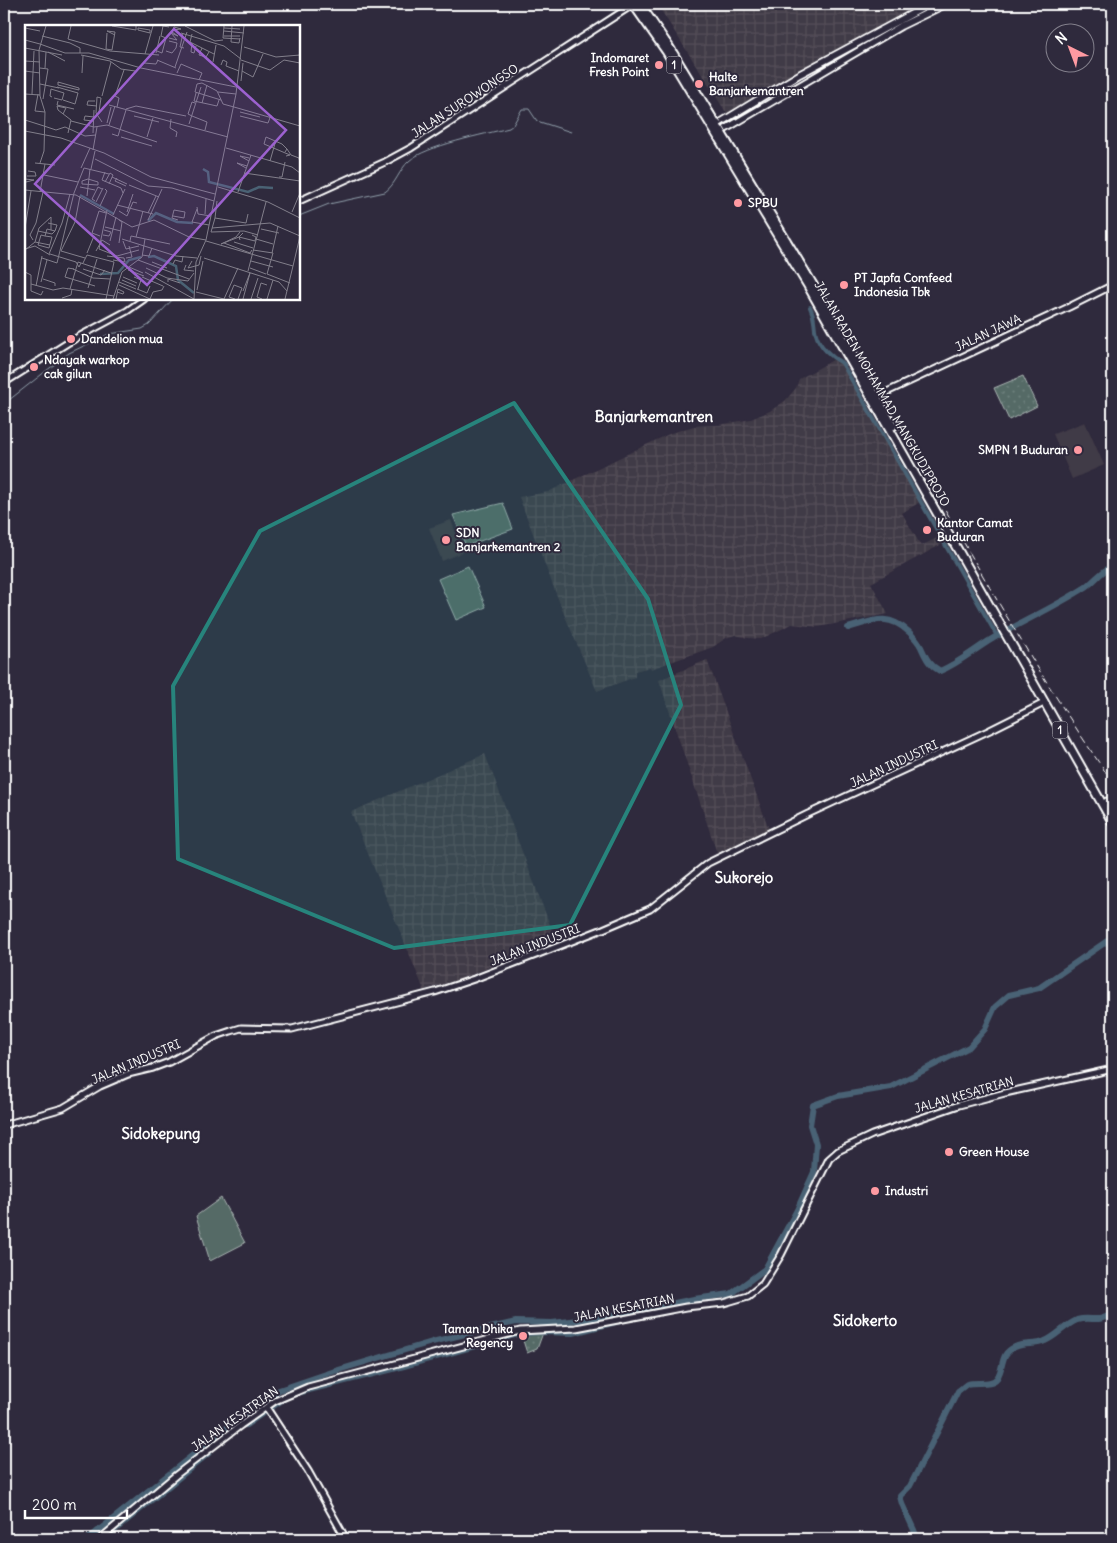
<svg xmlns="http://www.w3.org/2000/svg" width="1117" height="1543" font-family="Delius,sans-serif">
<style>
.built{fill:#413a46}
.industrial{fill:url(#industrial-grid)}
.grass{fill:url(#grass-dots);stroke:#aab4b2}
.pitch{fill:#546a66;stroke:#aab4b2}
.lines{fill:none;stroke-linecap:round;stroke-linejoin:round}
.stream{stroke:#92a1ac;stroke-width:1}
.canal{stroke:#4a6274;stroke-width:4}
.river{stroke:#4a6274;stroke-width:6}
.tertiary-casing{stroke:#fff;stroke-width:9}
.secondary-casing{stroke:#fff;stroke-width:9}
.trunk-casing{stroke:#fff;stroke-width:11}
.tertiary{stroke:#2f2a3d;stroke-width:5}
.secondary{stroke:#2f2a3d;stroke-width:5.5}
.trunk{stroke:#2f2a3d;stroke-width:7}
.rail{stroke:#fff;stroke-width:1;stroke-dasharray:8 4;stroke-linecap:butt}
.marked{fill:#27847c;fill-opacity:0.2;stroke:#27847c;stroke-width:4;stroke-linejoin:round}
.poi-dot{fill:#ff9aa2;stroke:#2f2a3d;stroke-width:2}
.labels{text-anchor:middle;stroke-width:4;stroke-linejoin:round;paint-order:stroke}
.shield{fill:#2f2a3d;stroke:#c1bfc5;stroke-width:1}
.shield-label{font-size:11px;font-weight:bold;fill:#fff}
.poi-label{font-size:12px;font-weight:bold;fill:#fff;stroke:#2f2a3d;text-anchor:start}
.street-label{font-size:12px;fill:#fff;stroke:#2f2a3d}
.quarter-label{font-size:15px;font-weight:bold;fill:#fff;stroke:#2f2a3d}
.inset-river{fill:none;stroke:#4a6274;stroke-width:2.5}
.inset-road{fill:none;stroke:#827f8b;stroke-width:1}
.view{fill:#9c61cf;fill-opacity:0.15;stroke:#9c61cf;stroke-width:2.5}
.inset-edge{fill:none;stroke:#fff;stroke-width:2.5}
</style>
<defs>
<pattern id="industrial-grid" width="8" height="8" patternUnits="userSpaceOnUse" patternTransform="scale(1.25)"><rect width="8" height="8" fill="#413a46"/><path d="M0 4h8M4 0v8" fill="none" stroke="#544e58"/></pattern>
<pattern id="grass-dots" width="8" height="8" patternUnits="userSpaceOnUse" patternTransform="scale(1.25)"><rect width="8" height="8" fill="#546a66"/><path d="M2 2h.1M6 6h.1" fill="none" stroke="#6e807d" stroke-width="1.8" stroke-linecap="round"/></pattern>
</defs>
<rect width="100%" height="100%" fill="#2f2a3d"/>
<filter id="ink" filterUnits="userSpaceOnUse"><feTurbulence type="fractalNoise" baseFrequency=".02" numOctaves="2"/><feDisplacementMap in="SourceGraphic" scale="10" xChannelSelector="R" yChannelSelector="G"/><feConvolveMatrix kernelMatrix="1 2 1 2 8 2 1 2 1" color-interpolation-filters="sRGB"/></filter>
<g filter="url(#ink)">
<path class="built" d="M 1085,422 L 1104,465 L 1072,479 L 1053,434 Z
M 451,520 L 463,552 L 442,561 L 429,528 Z"/>
<path class="industrial" d="M 657,4 L 931,4 L 898,20 L 729,117 Z
M 833,360 L 842,364 L 920,502 L 902,513 L 921,546 L 939,537 L 942,544 L 871,583 L 888,614 L 818,627 L 792,624 L 761,639 L 748,638 L 735,635 L 726,638 L 713,647 L 651,669 L 650,667 L 635,671 L 635,677 L 597,691 L 562,609 L 519,497 L 548,492 L 671,433 L 694,426 L 719,425 L 751,419 L 770,411 L 785,401 L 796,388 L 799,379 Z
M 707,660 L 769,829 L 717,853 L 659,680 Z
M 485,754 L 556,941 L 460,979 L 424,990 L 351,812 Z"/>
<path class="grass" d="M 1023,376 L 1037,406 L 1009,420 L 994,388 Z
M 544,1330 L 537,1349 L 527,1353 L 520,1331 Z"/>
<path class="pitch" d="M 503,503 L 513,529 L 466,546 L 453,515 Z
M 468,566 L 486,607 L 456,620 L 438,579 Z
M 221,1198 L 245,1243 L 210,1261 L 196,1216 Z"/>
<g class="lines">
<path class="stream" d="M 299,216 L 329,204 L 385,192 C 396,184 399,170 409,161 C 425,146 486,134 509,128 L 513,125 L 522,109 L 529,109 L 537,121 L 571,132
M 4,404 L 69,353 L 109,334 L 142,329 L 149,325 L 173,299"/>
<path class="canal" d="M 810,307 C 816,319 813,323 816,334 C 819,346 831,357 842,363 L 997,636"/>
<path class="river" d="M 848,628 C 873,621 887,612 909,632 C 914,637 918,641 921,647 C 926,658 929,665 940,671 C 962,662 978,646 999,635 C 1028,619 1058,605 1086,587 C 1096,580 1102,570 1113,566
M 297,1393 L 393,1369 L 518,1334 L 542,1332 L 573,1333 L 620,1321
M 272,1407 L 285,1398
M 246,1425 L 263,1413
M 88,1539 L 254,1406 L 279,1390 L 335,1371 L 432,1342 L 516,1322 L 552,1323 L 613,1316 L 694,1299 L 731,1294 L 765,1269 L 797,1210 L 814,1172 L 816,1144 L 810,1125 L 813,1105 L 838,1096 L 891,1087 L 969,1047 L 985,1029 L 995,1007 L 1009,995 L 1039,988 L 1113,937
M 104,1539 L 209,1453
M 912,1539 L 915,1533 L 914,1530 L 902,1504 L 900,1496 L 910,1486 L 958,1391 C 961,1389 964,1386 967,1384 C 976,1381 991,1386 997,1378 C 1005,1366 999,1354 1015,1347 C 1025,1342 1036,1346 1045,1341 C 1057,1336 1065,1325 1077,1320 C 1091,1316 1098,1324 1113,1313"/>
<defs>
<path id="tertiary" d="M 299,201 L 385,162 L 411,148 L 634,4
M 4,383 L 69,342 L 127,311 L 144,299
M 874,398 L 1069,307 L 1113,285
M 4,1125 L 63,1108 L 100,1086 L 128,1074 L 153,1068 L 169,1062 L 216,1036 L 231,1031 L 241,1028 L 292,1029 L 435,992 L 474,979 L 603,929 L 650,909 L 708,863 L 808,814 L 990,730 L 1044,703
M 266,1407 L 308,1471 L 346,1539
M 100,1539 L 176,1475 L 241,1425 L 275,1401 L 308,1387 L 520,1331 L 576,1328 L 686,1307 L 724,1303 L 748,1296 L 763,1284 L 781,1255 L 829,1159 L 838,1151 L 872,1135 L 959,1105 L 1005,1093 L 1113,1069"/>
<path id="secondary" d="M 713,127 L 800,74 L 930,4
M 717,134 L 901,26 L 946,4"/>
<path id="trunk" d="M 633,4 L 666,51 L 808,286 L 1113,823
M 640,4 L 670,48 L 812,283 L 893,426
M 1107,802 L 1113,814"/>
</defs>
<use href="#tertiary" class="tertiary-casing"/>
<use href="#secondary" class="secondary-casing"/>
<use href="#trunk" class="trunk-casing"/>
<use href="#tertiary" class="tertiary"/>
<use href="#secondary" class="secondary"/>
<use href="#trunk" class="trunk"/>
<path class="rail" d="M 646,4 C 696,80 743,159 789,237 C 814,279 840,320 864,363 C 943,506 1020,649 1113,783"/>
</g>
</g>
<path class="marked" d="M 514,403 L 648,599 L 681,705 L 570,925 L 394,948 L 178,859 L 173,686 L 260,531 Z"/>
<g class="poi-dot">
<circle cx="659" cy="65" r="5"/>
<circle cx="699" cy="84" r="5"/>
<circle cx="738" cy="203" r="5"/>
<circle cx="844" cy="285" r="5"/>
<circle cx="71" cy="339" r="5"/>
<circle cx="34" cy="367" r="5"/>
<circle cx="1078" cy="450" r="5"/>
<circle cx="927" cy="530" r="5"/>
<circle cx="446" cy="540" r="5"/>
<circle cx="949" cy="1152" r="5"/>
<circle cx="875" cy="1191" r="5"/>
<circle cx="523" cy="1336" r="5"/>
</g>
<g class="labels">
<g class="shield">
<rect x="666.5" y="56.5" width="15" height="17" rx="4"/>
<rect x="1052.5" y="721.5" width="15" height="17" rx="4"/>
</g>
<g class="shield-label">
<text x="674" y="69">1</text>
<text x="1060" y="734">1</text>
</g>
<g class="poi-label">
<text x="649" y="62" text-anchor="end">Indomaret<tspan x="649" dy="14">Fresh Point</tspan></text>
<text x="709" y="81">Halte<tspan x="709" dy="14">Banjarkemantren</tspan></text>
<text x="748" y="207">SPBU</text>
<text x="854" y="282">PT Japfa Comfeed<tspan x="854" dy="14">Indonesia Tbk</tspan></text>
<text x="81" y="343">Dandelion mua</text>
<text x="44" y="364">Ndayak warkop<tspan x="44" dy="14">cak gilun</tspan></text>
<text x="1068" y="454" text-anchor="end">SMPN 1 Buduran</text>
<text x="937" y="527">Kantor Camat<tspan x="937" dy="14">Buduran</tspan></text>
<text x="456" y="537">SDN<tspan x="456" dy="14">Banjarkemantren 2</tspan></text>
<text x="959" y="1156">Green House</text>
<text x="885" y="1195">Industri</text>
<text x="513" y="1333" text-anchor="end">Taman Dhika<tspan x="513" dy="14">Regency</tspan></text>
</g>
<g class="street-label">
<text transform="translate(465 101) rotate(-33)" y="4">JALAN SUROWONGSO</text>
<text transform="translate(988 333) rotate(-25)" y="4">JALAN JAWA</text>
<text transform="translate(882 394) rotate(60)" y="4">JALAN RADEN MOHAMMAD MANGKUDIPROJO</text>
<text transform="translate(894 764) rotate(-25)" y="4">JALAN INDUSTRI</text>
<text transform="translate(535 945) rotate(-21)" y="4">JALAN INDUSTRI</text>
<text transform="translate(136 1062) rotate(-23)" y="4">JALAN INDUSTRI</text>
<text transform="translate(964 1095) rotate(-16)" y="4">JALAN KESATRIAN</text>
<text transform="translate(624 1308) rotate(-11)" y="4">JALAN KESATRIAN</text>
<text transform="translate(235 1419) rotate(-35)" y="4">JALAN KESATRIAN</text>
</g>
<g class="quarter-label">
<text x="654" y="422">Banjarkemantren</text>
<text x="744" y="883">Sukorejo</text>
<text x="161" y="1139">Sidokepung</text>
<text x="865" y="1326">Sidokerto</text>
</g>
</g>
<g transform="translate(25 25)">
<rect width="275" height="275" fill="#2f2a3d"/>
<path class="inset-river" d="M 178,144 L 183,147 L 184,157 L 223,167 L 234,162 L 248,163M 55,170 L 89,189M 123,196 L 131,188 L 152,197 L 168,198M 123,232 L 129,231 L 151,241 L 153,255 L 169,268M 75,249 L 93,248 L 104,235 L 116,232"/>
<path class="inset-road" d="M 46,1 L 43,14 L 85,26 L 134,30M 87,1 L 111,5 L 111,1M 160,1 L 190,16 L 198,15M 199,1 L 198,13 L 215,14M 207,1 L 206,17 L 214,18 L 215,13M 0,3 L 15,6M 113,3 L 125,5 L 125,8 L 113,5 ZM 199,3 L 215,4M 199,6 L 219,8M 147,7 L 153,11 L 148,9 L 147,7 L 149,2 L 156,4 L 148,5M 82,8 L 81,24 L 87,25 L 90,7 L 82,6 L 90,10M 156,8 L 199,21 L 216,34M 158,8 L 155,22 L 159,23M 167,9 L 165,17 L 189,29M 17,11 L 45,18 L 55,23 L 55,28M 199,11 L 215,11M 144,13 L 152,15 L 146,8M 0,15 L 15,19M 167,18 L 166,27 L 169,28 L 171,21M 15,19 L 40,28 L 64,28 L 116,43 L 211,62M 219,22 L 251,32 L 275,30M 0,23 L 37,30M 177,23 L 174,30 L 181,32 L 184,27M 132,26 L 137,28 L 141,13 L 136,11 L 138,1 L 144,2M 141,26 L 147,28 L 151,23 L 152,18 L 144,16M 23,27 L 40,36M 131,28 L 135,11M 120,29 L 128,1M 56,30 L 85,36 L 96,44 L 110,46M 132,35 L 151,43M 216,35 L 245,45 L 259,35 L 275,38M 0,36 L 15,37M 188,37 L 191,20M 119,38 L 131,39 L 133,35M 196,40 L 198,35 L 202,37 L 201,41 L 214,46M 150,42 L 162,7M 15,43 L 23,44 L 18,74M 20,43 L 21,27M 0,46 L 15,48M 217,46 L 228,52 L 238,29M 57,48 L 58,31M 152,48 L 156,39 L 177,48 L 174,55M 216,56 L 218,38M 33,57 L 54,63 L 54,65 L 33,60 ZM 177,58 L 192,66 L 198,79 L 209,82M 177,58 L 172,59 L 170,67 L 196,75M 15,59 L 34,63M 32,62 L 53,68 L 50,79 L 38,75M 193,67 L 211,69M 171,68 L 169,76 L 192,81 L 194,75M 0,69 L 15,70M 7,69 L 9,26M 13,69 L 10,86 L 20,87M 77,71 L 86,37M 27,72 L 25,71 L 26,64 L 39,68 L 37,75 L 29,73M 33,76 L 32,80 L 49,84M 70,76 L 63,76 L 62,80 L 72,81M 177,78 L 182,60M 84,80 L 203,112M 92,82 L 94,73 L 90,71 L 99,45M 209,82 L 275,101M 101,84 L 111,81 L 161,91M 74,87 L 76,73 L 72,72 L 71,88 L 77,97M 215,87 L 235,92M 38,89 L 41,83 L 32,81 L 33,85 L 46,95 L 43,108M 109,91 L 134,97M 167,91 L 182,97 L 180,105M 167,91 L 163,89 L 167,77 L 170,78M 215,91 L 243,98 L 246,90M 146,94 L 145,103 L 152,107 L 151,112M 0,95 L 19,101M 46,96 L 69,102 L 82,100 L 132,117M 68,96 L 59,95 L 60,91 L 69,92M 82,98 L 86,82M 164,99 L 176,62M 84,100 L 90,81M 19,101 L 31,105 L 40,102 L 60,111 L 71,110M 0,106 L 36,113 L 79,128 L 126,152 L 190,169M 68,108 L 69,85M 87,109 L 93,111 L 101,85M 96,112 L 127,121M 122,112 L 128,93M 201,123 L 267,142 L 275,148M 262,124 L 266,130 L 274,133 L 275,138M 68,125 L 72,102M 260,127 L 262,124 L 257,119 L 241,112 L 239,119 L 265,130 L 261,131M 70,134 L 123,161 L 147,163 L 189,176M 224,136 L 215,131 L 224,133M 245,136 L 251,115M 10,138 L 30,140M 15,138 L 19,126 L 20,87 L 15,71 L 14,25 L 21,1M 56,143 L 65,123M 221,143 L 212,138 L 222,141M 66,144 L 70,126M 80,147 L 77,155 L 96,163 L 98,168M 219,148 L 275,156M 19,150 L 53,157M 2,151 L 11,151 L 10,147 L 3,146M 87,152 L 102,159M 254,152 L 257,152 L 260,137M 92,153 L 90,156 L 101,161M 0,154 L 9,155 L 1,157M 57,156 L 57,159 L 73,160 L 73,157M 57,156 L 63,154 L 73,157M 80,157 L 85,148 L 88,150 L 84,159M 104,160 L 134,172M 55,162 L 70,165M 193,162 L 243,177 L 275,193M 0,165 L 51,170 L 107,202 L 129,195 L 164,212 L 181,215M 15,167 L 20,139M 213,167 L 226,130M 62,171 L 65,144M 70,176 L 67,174 L 73,162 L 77,164M 71,177 L 78,163M 92,180 L 128,189M 75,181 L 82,166 L 80,164M 172,182 L 173,189 L 186,191M 172,184 L 167,197 L 184,200M 82,185 L 74,224 L 92,231 L 114,225M 94,186 L 102,191 L 108,177 L 112,178M 102,187 L 108,169M 267,187 L 275,168M 123,188 L 131,171M 180,189 L 181,174M 223,189 L 221,198 L 190,193 L 186,207 L 219,206 L 233,210M 88,190 L 100,164M 148,191 L 159,193 L 160,187 L 149,185 L 147,193 L 153,195M 190,193 L 192,176M 123,195 L 137,164M 23,198 L 32,200 L 30,206M 80,202 L 96,206M 0,203 L 6,166M 187,203 L 245,198 L 275,211M 236,204 L 254,208M 13,206 L 27,209 L 30,206 L 26,205M 215,207 L 211,212 L 196,219 L 214,212 L 218,208M 78,210 L 84,211 L 86,207 L 79,205M 75,211 L 67,208 L 74,186 L 81,188M 111,212 L 118,186M 97,214 L 151,231 L 172,233M 231,214 L 248,219M 8,215 L 5,210 L 11,198 L 18,167M 215,215 L 214,212 L 230,216 L 231,212 L 227,210M 85,216 L 91,192M 98,216 L 101,224 L 114,221M 105,216 L 106,211 L 145,219M 181,216 L 268,241 L 260,274M 10,217 L 14,203 L 26,192 L 26,205 L 22,204 L 20,211 L 16,210 L 13,220 L 24,223 L 27,212 L 20,211M 209,217 L 228,223M 94,218 L 97,197 L 94,195M 199,218 L 225,228 L 227,225M 0,224 L 10,221 L 25,230M 0,225 L 10,217 L 25,220M 228,225 L 248,228 L 242,249M 36,226 L 50,197 L 55,171M 36,226 L 60,233M 71,226 L 77,215 L 85,220M 62,228 L 69,211 L 71,215M 247,228 L 253,201M 24,229 L 37,198 L 45,169M 25,229 L 51,237 L 54,242 L 56,238M 117,230 L 124,231 L 127,223M 82,231 L 99,233 L 100,237 L 88,235M 17,233 L 32,238 L 49,168 L 59,143 L 84,149M 101,233 L 107,232 L 104,221M 179,233 L 254,257 L 262,266M 113,235 L 164,254M 167,236 L 163,243 L 174,240 L 176,231M 226,236 L 248,242M 127,237 L 142,243M 58,238 L 62,230 L 89,237 L 81,274M 148,239 L 150,235 L 157,237 L 158,231M 161,240 L 159,245 L 169,246M 268,241 L 275,211M 104,242 L 118,248M 121,243 L 142,253M 225,243 L 241,249M 48,244 L 68,253 L 85,254M 49,244 L 43,243 L 40,252 L 70,261M 58,244 L 76,250 L 80,245M 103,245 L 119,251M 223,246 L 241,177M 0,247 L 6,250 L 6,266 L 16,270 L 18,266M 120,247 L 169,274M 242,249 L 265,258M 98,252 L 112,258M 109,252 L 116,255 L 113,264M 117,252 L 138,261M 142,253 L 163,256 L 169,248M 18,254 L 30,258 L 30,261M 97,255 L 111,261M 16,257 L 22,235M 94,257 L 111,264M 143,257 L 143,254 L 155,258M 6,259 L 28,265 L 38,263 L 89,271M 94,260 L 125,274M 11,261 L 17,231M 63,263 L 72,234M 45,264 L 53,237 L 86,248M 112,264 L 122,268 L 125,261M 172,265 L 178,236M 218,266 L 225,248M 171,267 L 199,274M 37,273 L 46,270 L 47,264M 88,274 L 97,247 L 117,232 L 120,214M 91,274 L 93,264 L 99,267 L 98,269 L 92,267M 125,274 L 128,267 L 137,265 L 139,261M 169,274 L 171,237 L 181,215 L 211,69 L 219,1M 199,274 L 213,243M 210,274 L 204,272 L 209,260 L 217,263 L 213,274M 218,274 L 225,248M 226,274 L 233,253M 237,274 L 232,272 L 236,258 L 242,260M 242,274 L 248,255"/>
<path class="view" d="M 149,4 L 261,105 L 122,260 L 10,159 Z"/>
<rect width="275" height="275" class="inset-edge"/>
</g>
<rect width="1117" height="1543" fill="none" stroke="#2f2a3d" stroke-width="20"/>
<rect x="10" y="10" width="1097" height="1523" fill="none" stroke="#fff" stroke-width="2" filter="url(#ink)"/>
<g transform="translate(1070 48) rotate(318)"><circle r="24" fill="#2f2a3d" stroke="#827f8b"/>
<path d="M0-4L9 19L0 12L-9 19Z" fill="#ff9aa2"/>
<text y="-8" font-size="14" font-weight="bold" text-anchor="middle" fill="#ffffff">N</text>
</g>
<path d="M25 1510v8h102v-8" fill="none" stroke="#ffffff" stroke-width="2.5"/>
<text x="32" y="1510" font-size="15" fill="#ffffff" stroke="#2f2a3d" stroke-width="4" paint-order="stroke">200 m</text>
</svg>
